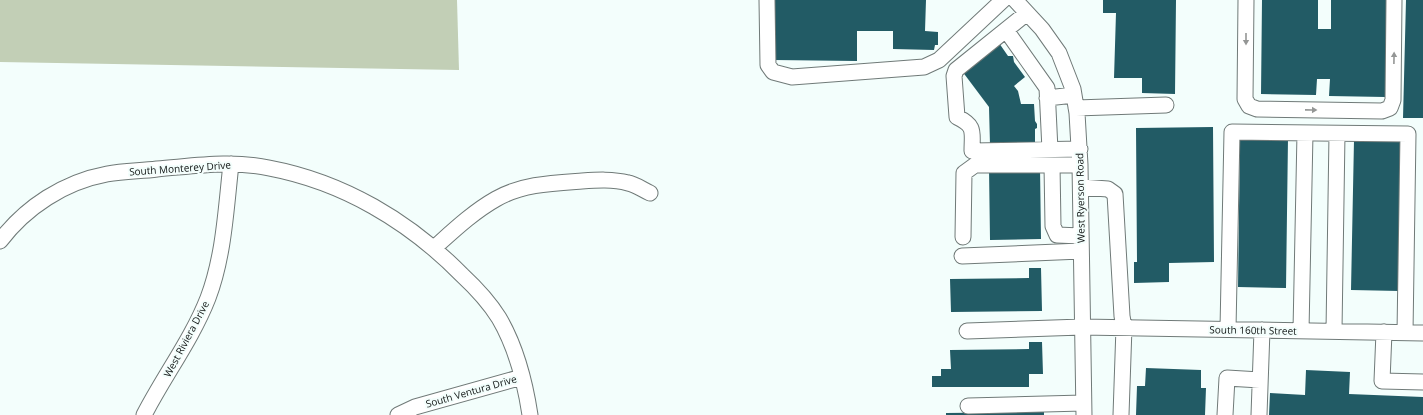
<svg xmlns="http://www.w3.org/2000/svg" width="1423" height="415" font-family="'Open Sans',sans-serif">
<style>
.green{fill:#c2cfb6}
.building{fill:#225b65}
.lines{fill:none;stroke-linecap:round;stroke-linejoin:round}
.minor-casing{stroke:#707a78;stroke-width:17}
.minor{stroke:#fff;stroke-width:15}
.oneway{fill:#949695}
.labels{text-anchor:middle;stroke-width:4;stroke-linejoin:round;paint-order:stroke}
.street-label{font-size:10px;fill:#111514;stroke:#f3fefc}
</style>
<rect width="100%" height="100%" fill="#f3fefc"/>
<path class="green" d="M 0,0 L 457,0 L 459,70 L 0,62 Z"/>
<path class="building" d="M 774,0 L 926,0 L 925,31 L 938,32 L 938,45 L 935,45 L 934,50 L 893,49 L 893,31 L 857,31 L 857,61 L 774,60 Z
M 1103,0 L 1176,0 L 1175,94 L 1142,93 L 1142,78 L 1114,78 L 1116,13 L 1103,13 Z
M 1262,0 L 1318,0 L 1318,29 L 1331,29 L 1331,0 L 1387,0 L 1385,97 L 1329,96 L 1330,79 L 1317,79 L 1316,95 L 1261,94 Z
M 1406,0 L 1423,0 L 1423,118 L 1403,118 Z
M 999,43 L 1008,56 L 1013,56 L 1014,62 L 1025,77 L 1014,86 L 1018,91 L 1021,104 L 1034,104 L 1035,121 L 1037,124 L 1037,128 L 1035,129 L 1035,148 L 990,145 L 989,107 L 962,71 Z
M 1213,127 L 1214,262 L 1169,263 L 1169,282 L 1134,283 L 1134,262 L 1137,262 L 1136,128 Z
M 1240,137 L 1288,138 L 1286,288 L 1238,287 Z
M 1354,140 L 1402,140 L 1400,291 L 1351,290 Z
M 1040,167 L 1041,239 L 990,240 L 989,168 Z
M 1029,268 L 1041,268 L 1042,311 L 951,312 L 950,279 L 1029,278 Z
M 1029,342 L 1042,342 L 1043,374 L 1029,374 L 1029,387 L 932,387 L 932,376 L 941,376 L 941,369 L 951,369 L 950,350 L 1029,349 Z
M 1146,368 L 1201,370 L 1201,388 L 1206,388 L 1205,415 L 1136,415 L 1137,386 L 1145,386 Z
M 1306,370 L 1350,372 L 1349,394 L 1423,397 L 1423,415 L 1269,415 L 1270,393 L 1305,395 Z
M 1044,412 L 1044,415 L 946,415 L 946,413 Z"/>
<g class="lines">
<defs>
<path id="minor" d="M 767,0 L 768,65 L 773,72 L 792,77 L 924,67 L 939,60 L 1003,0
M 1015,0 L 1042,29 L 1059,53 L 1073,89 L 1077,113 L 1080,165 L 1084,415
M 1246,0 L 1245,99 L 1249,106 L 1257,109 L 1382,111 L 1390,108 L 1393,100 L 1394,0
M 1027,13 L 956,70 L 954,76 L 957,117 C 976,126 972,132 972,151 L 1080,149
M 1006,30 L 1047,88 L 1050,150
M 1047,98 L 1074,95
M 1076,108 L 1166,105
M 1052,165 L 1053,226 L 1057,235 L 1081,236
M 1081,187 L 1108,189 L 1115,194 L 1122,316 L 1124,327 L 1121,415
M 963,237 L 964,173 L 975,165 L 1080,165
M 0,241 C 26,207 64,182 107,174 C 124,171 141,171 157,169 C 195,166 231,160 269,168 C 343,182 409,221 462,275 C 476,288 489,302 499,318 C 516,347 525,382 530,415
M 434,248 C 453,231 473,212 496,199 C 522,184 553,183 582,181 C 597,180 613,179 628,183 C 635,184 643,190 650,193
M 962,256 L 1081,251
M 1228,329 L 1232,132 L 1408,134 L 1405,333
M 967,331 L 1082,327 L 1423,333
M 1301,331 L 1305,133
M 1334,331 L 1337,134
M 1384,332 L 1382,381 L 1423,382
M 968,406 L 1083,403
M 144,415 C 164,376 192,339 208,298 C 224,256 226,208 231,164
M 398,415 L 415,407 L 522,377
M 1225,415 L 1227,378 L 1260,380
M 1259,415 L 1262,330"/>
</defs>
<use href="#minor" class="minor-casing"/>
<use href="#minor" class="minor"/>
</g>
<defs><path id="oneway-solid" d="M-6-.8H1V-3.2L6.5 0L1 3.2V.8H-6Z"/></defs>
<g class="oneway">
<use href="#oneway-solid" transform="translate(1246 39) rotate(90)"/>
<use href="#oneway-solid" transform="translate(1394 58) rotate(-89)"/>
<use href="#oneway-solid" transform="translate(1311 110) rotate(1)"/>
</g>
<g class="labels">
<g class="street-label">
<text transform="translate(180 168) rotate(-4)" y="4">South Monterey Drive</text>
<text transform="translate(1080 198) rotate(-91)" y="4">West Ryerson Road</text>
<text transform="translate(1253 330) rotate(1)" y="4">South 160th Street</text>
<text transform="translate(186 339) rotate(-62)" y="4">West Riviera Drive</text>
<text transform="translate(471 391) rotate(-16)" y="4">South Ventura Drive</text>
</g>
</g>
</svg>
